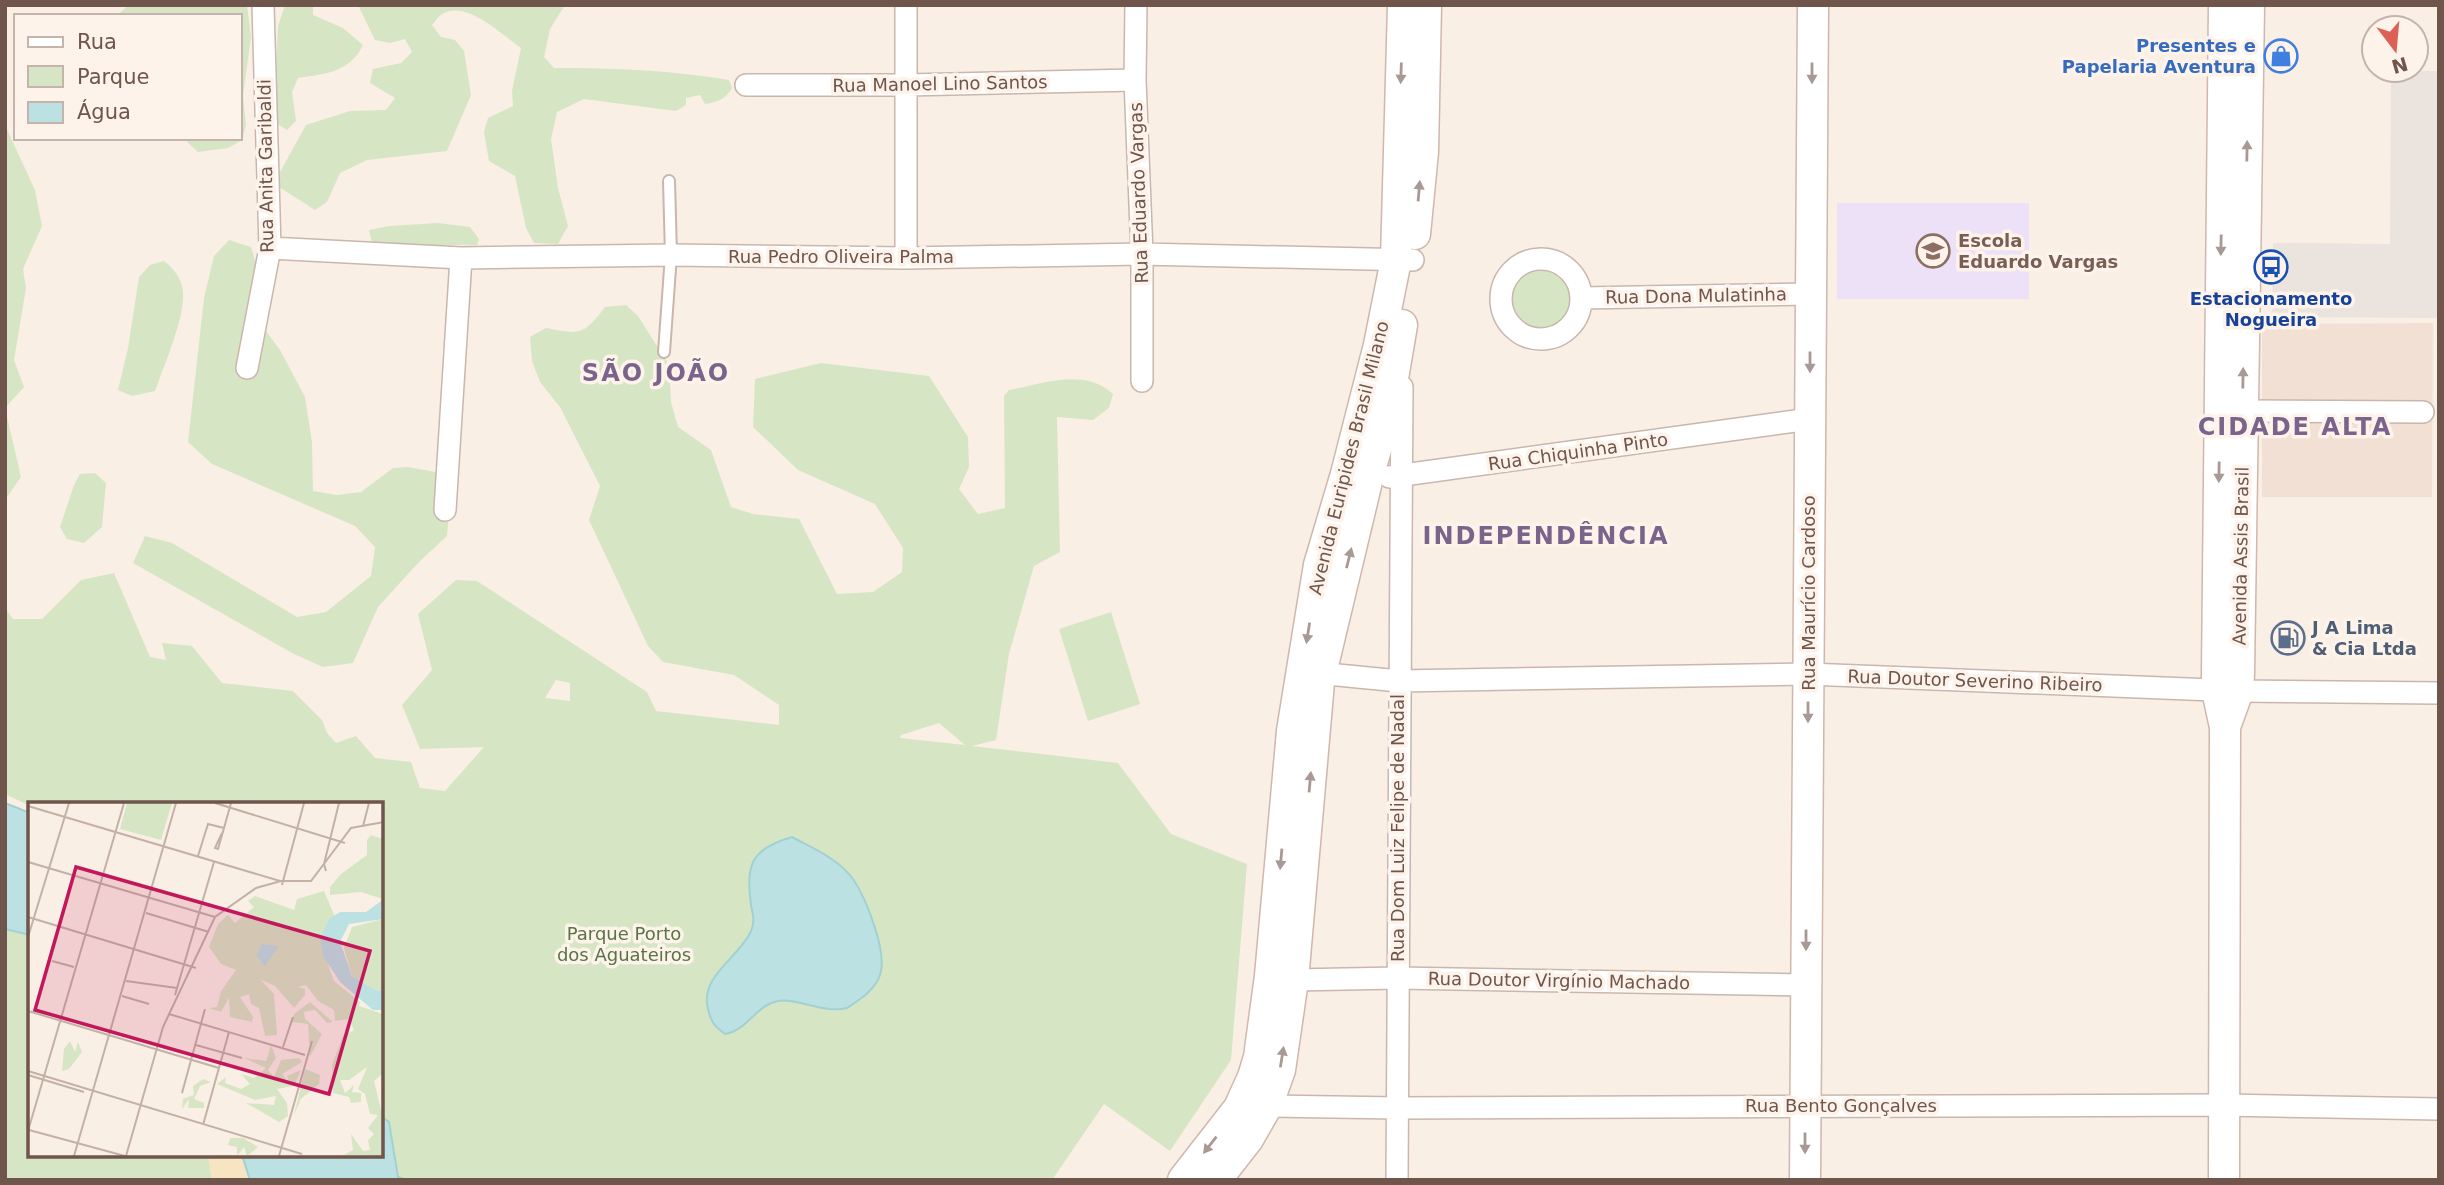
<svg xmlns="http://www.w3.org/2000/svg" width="2444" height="1185" font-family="'DejaVu Sans',sans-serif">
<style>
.residential{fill:#f1e0d3}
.industrial{fill:#eae3de}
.education{fill:#ece1f6}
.green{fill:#d6e6c4;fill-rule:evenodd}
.sand{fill:#f7e5c2}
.water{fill:#bbe1e2;stroke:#a2d1d3;stroke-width:2}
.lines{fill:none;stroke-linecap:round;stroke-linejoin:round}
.lane-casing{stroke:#cab6ac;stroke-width:14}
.street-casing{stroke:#cab6ac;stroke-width:24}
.secondary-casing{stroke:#cfb7ac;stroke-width:33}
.lane{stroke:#fff;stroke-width:10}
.street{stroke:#fff;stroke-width:21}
.secondary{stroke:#fff;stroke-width:30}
.oneway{fill:#a99994}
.labels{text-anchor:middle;stroke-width:7;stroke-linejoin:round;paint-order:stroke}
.shop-label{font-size:18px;font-weight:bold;fill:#366cbe;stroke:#fdf3ea;text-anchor:end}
.street-label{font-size:18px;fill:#70554c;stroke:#fdf3ea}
.education-label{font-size:18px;font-weight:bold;fill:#785e54;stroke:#fdf3ea;text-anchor:start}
.transit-label{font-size:18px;font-weight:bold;fill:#164399;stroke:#fdf3ea}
.service-label{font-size:18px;font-weight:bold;fill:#4e5e75;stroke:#fdf3ea;text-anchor:start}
.park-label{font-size:18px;fill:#597545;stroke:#fdf3ea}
.district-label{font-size:24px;font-weight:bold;letter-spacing:2px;fill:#7a648c;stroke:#fdf3ea}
.inset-road{fill:none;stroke:#c3b1a7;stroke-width:2}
.view{fill:#c2185b;fill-opacity:0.15;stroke:#c2185b;stroke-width:3.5}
.inset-edge{fill:none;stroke:#70554c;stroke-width:3.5}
</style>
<rect width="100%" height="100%" fill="#faefe4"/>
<path class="residential" d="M 2433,323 L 2432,497 L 2262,497 L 2262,324 Z"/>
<path class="industrial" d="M 2391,71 L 2439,71 L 2439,318 L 2272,317 L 2273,243 L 2390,244 Z"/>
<path class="education" d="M 1837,203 L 2029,203 L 2029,299 L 1837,299 Z"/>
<path class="green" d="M 129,5 L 247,5 L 251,37 L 243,96 L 246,125 L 242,140 L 228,148 L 198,152 L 183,138 L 240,138 L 240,16 L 116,16 Z
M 285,5 L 313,5 L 313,15 L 343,28 L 363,45 C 350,72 326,74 298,78 L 292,92 L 296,121 L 287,130 L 274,122 L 278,26 Z
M 358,5 L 565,5 L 550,29 L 544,57 L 554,68 C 615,68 669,70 729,80 L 732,88 C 726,99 718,102 705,104 L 700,95 L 686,98 L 686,105 L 676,111 L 584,99 L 557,112 L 551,139 L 558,188 L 568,226 L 558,244 L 534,243 L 526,228 L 515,176 L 489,161 L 484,132 L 488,118 L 513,106 L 512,91 L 521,48 C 502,35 468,1 444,13 C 439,15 436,21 432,25 L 441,37 L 455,40 L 464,51 L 471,95 L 447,151 L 367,160 L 340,173 L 327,202 L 315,210 L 279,187 L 280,172 L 306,125 L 350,111 L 386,110 L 395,98 L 370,83 L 373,69 L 401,63 L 412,52 L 405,39 L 390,43 L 375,40 Z
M 5,125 L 35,190 L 42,226 L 23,269 L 26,288 L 14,360 L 24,387 L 5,408 L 21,477 L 5,500 Z
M 438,223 L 470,227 L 479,239 L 477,245 L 382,245 L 372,243 L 369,230 L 389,226 Z
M 229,240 L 251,247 L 256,264 L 252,307 L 263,327 L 280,350 L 305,397 L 312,442 L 313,491 L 337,495 L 361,492 L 393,468 L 408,467 L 446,474 L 450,498 L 447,536 L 419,562 L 378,607 L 353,663 L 323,667 L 294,654 L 133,563 L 145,536 L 172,543 L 297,617 L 326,612 L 371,576 L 375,547 L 355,526 L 212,464 L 188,442 L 204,298 L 214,256 Z
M 164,261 C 174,268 183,281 183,294 C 185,317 163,368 155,391 L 132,396 L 118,390 L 128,348 L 139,277 L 150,265 Z
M1512 300a29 29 0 1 1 58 0a29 29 0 1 1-58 0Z
M 626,305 L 638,316 L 669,365 L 671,402 L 678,427 L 711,450 L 731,507 L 753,514 L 799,519 L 837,594 L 873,592 L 902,572 L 903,548 L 875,504 L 798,470 L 753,427 L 755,379 L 821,363 L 929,376 L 968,437 L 969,467 L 959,489 L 978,514 L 1005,508 L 1004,396 L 1009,390 C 1042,384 1085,367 1113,394 L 1109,408 L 1093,420 L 1057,417 L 1060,552 L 1034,566 L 1009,654 L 996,740 L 972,746 L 1118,763 L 1171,834 L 1247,864 L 1231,1060 L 1170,1151 L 1104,1104 L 1052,1180 L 392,1180 L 382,1150 L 382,804 L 30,804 L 30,806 L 5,794 L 5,608 L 13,619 L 42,619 L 81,580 L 114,573 L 150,657 L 166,660 L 162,643 L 192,646 L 222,683 L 293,691 L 322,720 L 327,733 L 336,743 L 356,736 L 375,758 L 411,762 L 420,788 L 445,791 L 484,747 L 420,749 L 402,705 L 432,670 L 418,614 L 456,580 L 477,581 L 647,692 L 656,711 L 779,725 L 779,705 L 734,675 L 663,662 L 648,646 L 589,520 L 600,486 L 560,407 L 540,382 L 532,361 L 530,337 L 546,328 C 580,335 584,335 605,307 ZM 556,680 L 570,683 L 570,701 L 545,698 ZM 939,723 L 965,745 L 900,738 L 901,735 Z
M 95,473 L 106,483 L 102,527 L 84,543 L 67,539 L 60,527 L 74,485 L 80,474 Z
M 1111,612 L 1140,704 L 1088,721 L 1059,629 Z
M 5,929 L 30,935 L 30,1155 L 208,1155 L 212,1180 L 5,1180 Z"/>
<path class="sand" d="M 208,1155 L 242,1155 L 250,1180 L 212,1180 Z"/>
<path class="water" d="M 5,803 L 30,813 L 30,935 L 5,929 Z
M 792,837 C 812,848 839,859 853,879 C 866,898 888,953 880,975 C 877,984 868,994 860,999 C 856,1002 851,1006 847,1008 C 824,1014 795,997 778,1001 C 756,1005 748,1030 725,1034 C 714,1026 711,1022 708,1009 C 699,976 740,957 751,931 C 755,923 753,914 751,905 C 746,865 750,849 792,837 Z
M 382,1117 L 389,1122 L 398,1177 L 407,1180 L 250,1180 L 242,1155 L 382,1155 Z"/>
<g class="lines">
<defs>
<path id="lane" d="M 664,352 L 671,255 L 669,181"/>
<path id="street" d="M 906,5 L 906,258
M 1136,5 L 1135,80 L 1142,254 L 1142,381
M 746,85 L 907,85 L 1135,80
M 270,248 L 461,258 L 671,255 L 906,258 L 1142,254 L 1413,260
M1501 299a40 40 0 1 1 80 0a40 40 0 1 1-80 0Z
M 1581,298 L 1811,294
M 247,368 L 270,248 L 263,5
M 2243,411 L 2423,412
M 1389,477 L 1810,419
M 445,510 L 461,258
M 1307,672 L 1399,681 L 1808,674 L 2238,691 L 2439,693
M 1280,978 L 1293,980 L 1398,978 L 1806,985
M 1255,1103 L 1267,1106 L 1397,1108 L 2225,1105 L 2439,1109
M 1397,1180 L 1402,387"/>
<path id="secondary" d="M 2224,5 L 2217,672 L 2217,690 L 2225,727 L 2224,1180
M 1415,234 L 1423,152 L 1426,5
M 2225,727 L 2238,691 L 2239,673 L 2249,5
M 1183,1180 L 1239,1108 L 1253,1077 L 1259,1057 L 1270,976 L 1292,731 L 1319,565 L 1346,474 L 1379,345 L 1396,260 L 1403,5
M 1216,1180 L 1248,1139 L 1267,1106 L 1280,1070 L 1293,980 L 1319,682 L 1368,477 L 1388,408 L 1402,325
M 1805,1180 L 1813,5"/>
</defs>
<use href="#lane" class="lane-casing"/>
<use href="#street" class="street-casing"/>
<use href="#secondary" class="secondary-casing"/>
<use href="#lane" class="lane"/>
<use href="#street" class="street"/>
<use href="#secondary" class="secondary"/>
</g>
<defs><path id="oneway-solid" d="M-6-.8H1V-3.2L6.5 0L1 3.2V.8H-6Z" transform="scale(1.75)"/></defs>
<g class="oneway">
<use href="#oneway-solid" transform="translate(1401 73) rotate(92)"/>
<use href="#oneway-solid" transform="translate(1812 73) rotate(90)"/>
<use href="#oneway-solid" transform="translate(2247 151) rotate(-89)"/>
<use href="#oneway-solid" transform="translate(1419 191) rotate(-85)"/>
<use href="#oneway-solid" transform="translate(2221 245) rotate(91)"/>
<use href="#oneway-solid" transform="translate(1810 362) rotate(90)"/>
<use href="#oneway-solid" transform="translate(2243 378) rotate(-89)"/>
<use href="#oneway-solid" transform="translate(2219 472) rotate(91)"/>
<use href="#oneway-solid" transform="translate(1349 558) rotate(-76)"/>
<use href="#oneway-solid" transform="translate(1308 633) rotate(99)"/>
<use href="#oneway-solid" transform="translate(1808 712) rotate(90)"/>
<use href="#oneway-solid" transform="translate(1310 782) rotate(-85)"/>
<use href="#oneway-solid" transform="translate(1281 859) rotate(95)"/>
<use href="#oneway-solid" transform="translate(1806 940) rotate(90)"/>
<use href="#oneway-solid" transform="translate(1282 1057) rotate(-81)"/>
<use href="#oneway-solid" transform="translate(1805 1143) rotate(90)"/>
<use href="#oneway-solid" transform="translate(1210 1145) rotate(128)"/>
</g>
<defs>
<symbol id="shop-ring" viewBox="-11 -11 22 22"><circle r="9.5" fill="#fdf3ea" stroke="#3f7fe0" stroke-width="1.5"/><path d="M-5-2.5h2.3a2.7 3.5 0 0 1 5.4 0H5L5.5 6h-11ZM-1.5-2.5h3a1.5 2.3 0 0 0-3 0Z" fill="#3f7fe0"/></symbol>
<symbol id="school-ring" viewBox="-11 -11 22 22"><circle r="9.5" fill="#fdf3ea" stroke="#8d6e63" stroke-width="1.5"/><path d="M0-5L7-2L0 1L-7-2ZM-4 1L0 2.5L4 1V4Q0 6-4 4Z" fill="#8d6e63"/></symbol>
<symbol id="bus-ring" viewBox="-11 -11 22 22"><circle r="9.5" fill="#fdf3ea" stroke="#1a4fb4" stroke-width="1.5"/><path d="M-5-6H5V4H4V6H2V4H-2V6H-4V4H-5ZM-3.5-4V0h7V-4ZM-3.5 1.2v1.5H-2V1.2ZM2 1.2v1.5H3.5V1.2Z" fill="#1a4fb4"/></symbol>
<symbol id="fuel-ring" viewBox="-11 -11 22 22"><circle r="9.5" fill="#fdf3ea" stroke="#5c6f8a" stroke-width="1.5"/><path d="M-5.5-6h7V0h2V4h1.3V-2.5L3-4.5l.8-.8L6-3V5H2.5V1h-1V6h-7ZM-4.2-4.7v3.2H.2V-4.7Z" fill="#5c6f8a"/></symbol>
</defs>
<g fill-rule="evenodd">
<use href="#shop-ring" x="2262" y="37" width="38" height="38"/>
<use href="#school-ring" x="1914" y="232" width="38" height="38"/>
<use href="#bus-ring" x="2252" y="248" width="38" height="38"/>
<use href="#fuel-ring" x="2269" y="619" width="38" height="38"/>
</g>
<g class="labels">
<g class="shop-label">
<text x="2256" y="52">Presentes e<tspan x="2256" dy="21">Papelaria Aventura</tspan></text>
</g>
<g class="street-label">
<text transform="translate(940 84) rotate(-1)" y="6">Rua Manoel Lino Santos</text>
<text transform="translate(266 166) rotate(-91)" y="6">Rua Anita Garibaldi</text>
<text transform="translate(1139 193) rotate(-92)" y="6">Rua Eduardo Vargas</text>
<text x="841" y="263">Rua Pedro Oliveira Palma</text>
<text transform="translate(1696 296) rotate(-1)" y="6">Rua Dona Mulatinha</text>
<text transform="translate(1578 452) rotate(-8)" y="6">Rua Chiquinha Pinto</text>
<text transform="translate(1349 458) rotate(-76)" y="6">Avenida Euripides Brasil Milano</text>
<text transform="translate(2241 556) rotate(-89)" y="6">Avenida Assis Brasil</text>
<text transform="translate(1809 593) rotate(-90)" y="6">Rua Maurício Cardoso</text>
<text transform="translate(1975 681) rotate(2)" y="6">Rua Doutor Severino Ribeiro</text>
<text transform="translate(1398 828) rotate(-90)" y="6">Rua Dom Luiz Felipe de Nadal</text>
<text transform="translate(1559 981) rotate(1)" y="6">Rua Doutor Virgínio Machado</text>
<text x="1841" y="1112">Rua Bento Gonçalves</text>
</g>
<g class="education-label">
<text x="1958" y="247">Escola<tspan x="1958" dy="21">Eduardo Vargas</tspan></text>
</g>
<g class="transit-label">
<text x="2271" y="305">Estacionamento<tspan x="2271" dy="21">Nogueira</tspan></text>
</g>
<g class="service-label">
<text x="2312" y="634">J A Lima<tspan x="2312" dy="21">&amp; Cia Ltda</tspan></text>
</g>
<g class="park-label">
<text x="624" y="940">Parque Porto<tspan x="624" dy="21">dos Aguateiros</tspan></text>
</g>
<g class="district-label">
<text x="656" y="381">SÃO JOÃO</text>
<text x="2295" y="435">CIDADE ALTA</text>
<text x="1546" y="544">INDEPENDÊNCIA</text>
</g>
</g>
<g transform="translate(28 802)">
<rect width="355" height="355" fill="#faefe4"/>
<path d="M 99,1 L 144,1 L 133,38 L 92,27 ZM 343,33 L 355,37 L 355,97 L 333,90 L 302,93 L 302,85 L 313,72 L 339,53 L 339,38 ZM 296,89 L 307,115 L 296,151 L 306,179 L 332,200 L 331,204 L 355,212 L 355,271 L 346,279 L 355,315 L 355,354 L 316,353 L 325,348 L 323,332 L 335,349 L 342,348 L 340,338 L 346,332 L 340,326 L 350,313 L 342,312 L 337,292 L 330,287 L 339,265 L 321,278 L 312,278 L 317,291 L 326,283 L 324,290 L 333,291 L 333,300 L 323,301 L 321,295 L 305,291 L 304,263 L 315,234 L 326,228 L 321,217 L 307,219 L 306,208 L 290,199 L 278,183 L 270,185 L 277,187 L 277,193 L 266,206 L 247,184 L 233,178 L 246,192 L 249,233 L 237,234 L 231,206 L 223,202 L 221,192 L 212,195 L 225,215 L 224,220 L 202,215 L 201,196 L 193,210 L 181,206 L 189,205 L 193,189 L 208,168 L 193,162 L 181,145 L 190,122 L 200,113 L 207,121 L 226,105 L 220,99 L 227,94 L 266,108 L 269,97 ZM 355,117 L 355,187 L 349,189 L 324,174 L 316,146 L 324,125 ZM 282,200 L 305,220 L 299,221 L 287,208 L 276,210 L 277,217 L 294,232 L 282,255 L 280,222 L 264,220 L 266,212 ZM 42,239 L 47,250 L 50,240 L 54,250 L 41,267 L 34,269 L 36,247 ZM 243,243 L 248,256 L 240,268 L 246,275 L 253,258 L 271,256 L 274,260 L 254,272 L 262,282 L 259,274 L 273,268 L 266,284 L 249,287 L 259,301 L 260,314 L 251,320 L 218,301 L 246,303 L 248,294 L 227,298 L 189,282 L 198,275 L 197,281 L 213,287 L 222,282 L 213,272 L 226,276 L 238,266 L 216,256 L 238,259 ZM 277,267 L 292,273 L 291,282 L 273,297 L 266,313 ZM 175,277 L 183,280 L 172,284 L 166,297 L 176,301 L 176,306 L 160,306 L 161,297 L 154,307 L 155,297 L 166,293 L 165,284 ZM 202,336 L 215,336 L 230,345 L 219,354 L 216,345 L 209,354 L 209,345 L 200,343 Z" fill="#d6e6c4"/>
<path d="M 356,97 L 355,117 L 321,122 L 312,140 L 324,174 L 349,189 L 355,187 L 355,208 L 345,208 L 312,180 L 295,154 L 292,136 L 301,117 L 312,110 L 338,110 ZM 234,142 L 251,144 L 237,164 L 228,153 Z" fill="#bbe1e2"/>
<path class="inset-road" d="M 187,1 L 317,41M 0,4 L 252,79M 335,24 L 341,1M 194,31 L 187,46 L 190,47 L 196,26M 170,54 L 180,22 L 196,26 L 203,1M 0,60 L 187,115M 298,69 L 296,62 L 311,1M 254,83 L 276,1M 118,111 L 181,130M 0,115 L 168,166M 0,135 L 41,1M 24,159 L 46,165M 98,179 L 149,186M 147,193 L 186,60M 94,194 L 121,202M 0,209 L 191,266M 141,212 L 277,253M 168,243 L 214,256M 255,245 L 265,215M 0,269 L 274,352M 0,273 L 56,290M 154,291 L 177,207M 175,323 L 201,230M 1,328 L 97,354M 0,329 L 96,1M 46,354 L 148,1M 98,354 L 135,225 L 187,115 L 228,86 L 253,79 L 283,79 L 323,26 L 356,20M 251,354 L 284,239"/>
<path class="view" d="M 48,65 L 342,149 L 301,292 L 7,208 Z"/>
<rect width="355" height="355" class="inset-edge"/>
</g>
<rect width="2444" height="1185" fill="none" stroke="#70554c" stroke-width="14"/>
<rect x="14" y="14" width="228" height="126" fill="#fdf3ea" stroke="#c5b4ab" stroke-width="2"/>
<rect x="28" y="37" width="35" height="10" fill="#ffffff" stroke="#c5b4ab" stroke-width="2"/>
<text x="77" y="49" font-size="21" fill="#70554c">Rua</text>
<rect x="28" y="66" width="35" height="21" fill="#d6e6c4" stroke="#c5b4ab" stroke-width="2"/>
<text x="77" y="84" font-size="21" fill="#70554c">Parque</text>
<rect x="28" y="102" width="35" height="21" fill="#bbe1e2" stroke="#c5b4ab" stroke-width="2"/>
<text x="77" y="119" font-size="21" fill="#70554c">Água</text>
<g transform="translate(2395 49) rotate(164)"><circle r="33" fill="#fdf3ea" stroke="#c5b4ab" stroke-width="2"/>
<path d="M0-5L12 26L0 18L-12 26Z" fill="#da6154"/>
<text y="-10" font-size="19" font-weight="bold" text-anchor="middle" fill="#70554c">N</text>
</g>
</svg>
